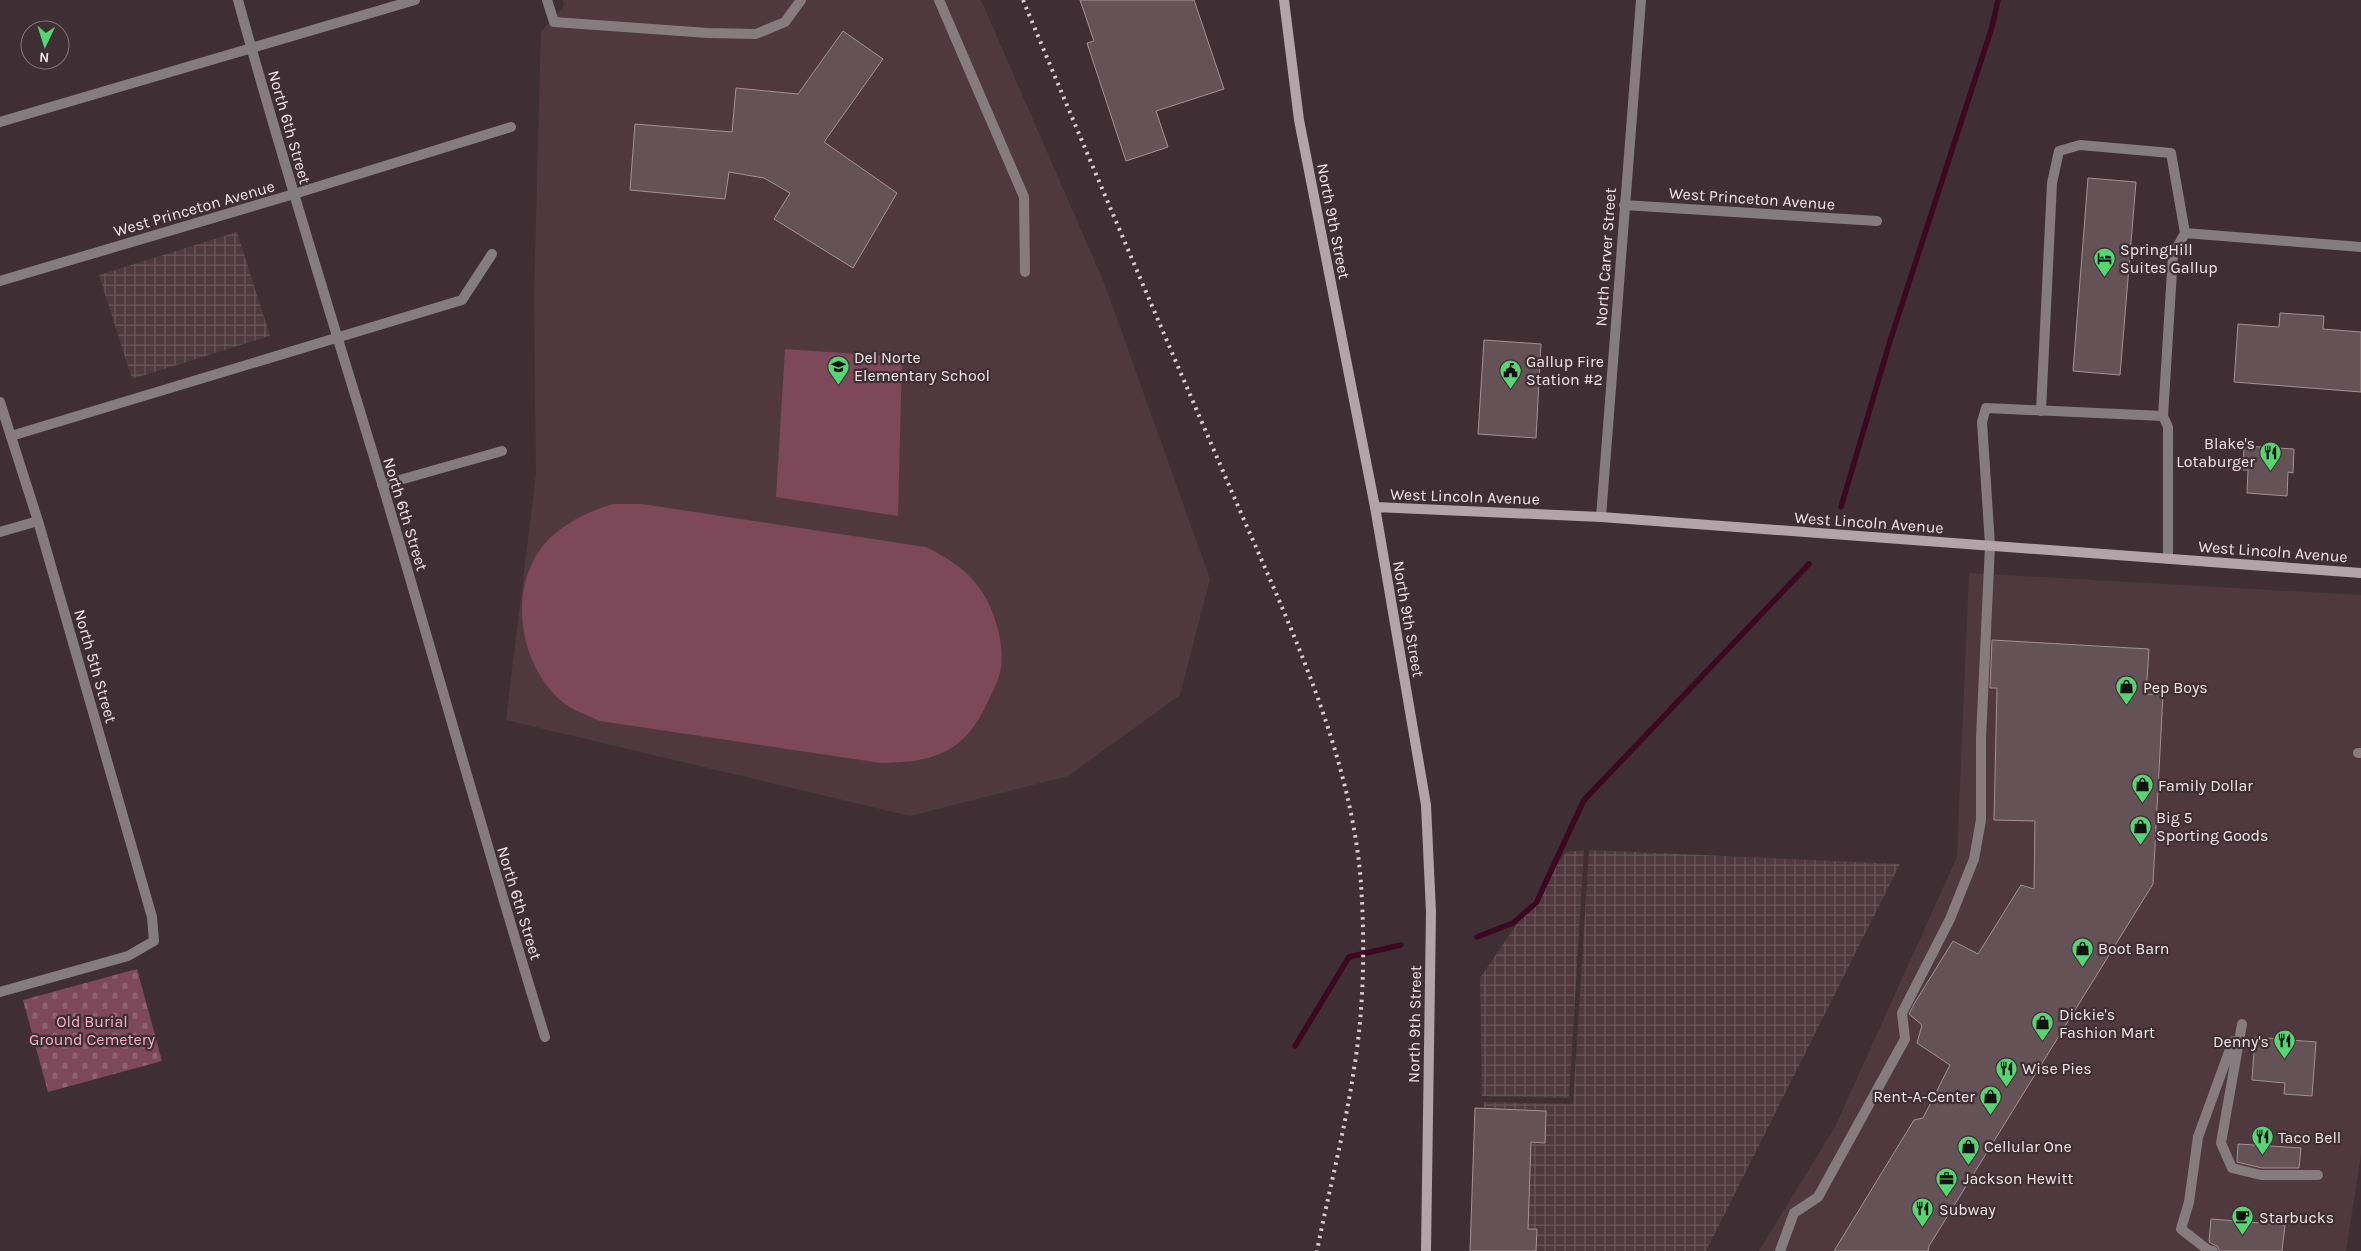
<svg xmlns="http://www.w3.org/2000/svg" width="2361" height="1251" font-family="Karla,sans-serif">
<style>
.built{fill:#4f393f}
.industrial{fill:url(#industrial-grid)}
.cemetery{fill:url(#cemetery-stones)}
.park{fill:#7c485a}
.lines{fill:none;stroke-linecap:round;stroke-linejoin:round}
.stream{stroke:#3b081f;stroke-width:5.5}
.building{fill:#645257;stroke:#a49096}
.lane{stroke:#857c7f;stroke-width:10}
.street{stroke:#857c7f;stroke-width:10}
.secondary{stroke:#b2a4a8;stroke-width:10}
.rail{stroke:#d8cdd0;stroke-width:4;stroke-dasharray:2.5 5;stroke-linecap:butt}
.labels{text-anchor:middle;stroke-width:4.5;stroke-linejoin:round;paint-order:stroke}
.street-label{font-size:16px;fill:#f1e6e9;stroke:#3f2f34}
.poi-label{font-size:16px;fill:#f1e6e9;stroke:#3f2f34;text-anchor:start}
.park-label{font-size:16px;fill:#f8afc7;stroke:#3f2f34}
</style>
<defs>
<pattern id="industrial-grid" width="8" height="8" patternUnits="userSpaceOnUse" patternTransform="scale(1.25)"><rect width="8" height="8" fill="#4f393f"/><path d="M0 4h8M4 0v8" fill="none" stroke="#69565b"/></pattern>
<pattern id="cemetery-stones" width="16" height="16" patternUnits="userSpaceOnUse" patternTransform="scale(1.25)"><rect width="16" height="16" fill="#7c485a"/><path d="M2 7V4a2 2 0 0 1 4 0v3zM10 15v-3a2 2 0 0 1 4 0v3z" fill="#8f6272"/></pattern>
</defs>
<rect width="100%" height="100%" fill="#3f2f34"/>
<path class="built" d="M 563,0 L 981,0 L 1105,285 L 1210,579 L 1180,695 L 1068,776 L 910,816 L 506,720 L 536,474 L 534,297 L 541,32 L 564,6 Z
M 1969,573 L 2361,595 L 2361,1154 L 2346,1251 L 1759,1251 L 1835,1127 L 1957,857 Z"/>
<path class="industrial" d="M 237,232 L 270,336 L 132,379 L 99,275 Z
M 1584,850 L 1569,1098 L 1482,1096 L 1480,978 L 1566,852 Z
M 1589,850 L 1900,864 L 1706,1251 L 1476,1251 L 1484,1102 L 1573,1104 Z"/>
<path class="cemetery" d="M 137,969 L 162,1061 L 48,1092 L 23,1000 Z"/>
<path class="park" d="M 785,349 L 902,357 L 898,516 L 776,497 Z
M 613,504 L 642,504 L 926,547 C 967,567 989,589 999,634 C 1001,644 1003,658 1001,668 C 999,679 993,691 988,701 C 980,720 965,743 944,752 C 924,762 903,762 881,763 L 600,721 C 586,715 572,710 560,700 C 516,660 507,581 550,538 C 568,521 590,511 613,504 Z"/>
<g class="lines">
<path class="stream" d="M 1841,507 L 1890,341 L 1992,27 L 1998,0
M 1477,937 L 1513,923 L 1536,903 L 1584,800 L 1809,564
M 1295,1046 L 1349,957 L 1401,945"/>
</g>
<path class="building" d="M 1080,0 L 1194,0 L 1224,89 L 1156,111 L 1168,147 L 1126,161 L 1087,43 L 1094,41 Z
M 843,31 L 883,59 L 824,142 L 897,193 L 853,268 L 774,219 L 790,193 L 764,178 L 729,172 L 725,199 L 630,190 L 635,124 L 732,132 L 736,88 L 798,94 Z
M 2088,178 L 2136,182 L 2120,375 L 2073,371 Z
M 2280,313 L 2324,316 L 2323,329 L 2361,332 L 2361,392 L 2234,382 L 2238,324 L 2279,327 Z
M 1484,340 L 1541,344 L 1536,438 L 1478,434 Z
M 2244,446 L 2294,449 L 2293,473 L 2288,472 L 2287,496 L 2247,493 L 2248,470 L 2243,470 Z
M 1992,640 L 2149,649 L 2146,694 L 2163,695 L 2153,884 L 1929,1246 L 1928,1251 L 1834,1251 L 1914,1120 L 1923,1118 L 1950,1065 L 1917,1043 L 1922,1025 L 1909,1014 L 1914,1004 L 1953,941 L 1978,954 L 2021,885 L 2034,889 L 2035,821 L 1994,820 L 1997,688 L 1990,688 Z
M 2255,1037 L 2316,1042 L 2312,1096 L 2284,1094 L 2285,1083 L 2252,1080 Z
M 1475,1108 L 1546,1111 L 1545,1143 L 1531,1142 L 1528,1229 L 1537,1229 L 1536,1251 L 1470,1251 Z
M 2238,1144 L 2301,1148 L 2299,1168 L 2262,1168 L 2237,1162 Z
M 2211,1219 L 2285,1225 L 2282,1251 L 2220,1251 L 2217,1246 L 2209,1242 Z"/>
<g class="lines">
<path class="lane" d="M 0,122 L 415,0
M 11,436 L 462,300 L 492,254
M 2358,753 L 2361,753
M 2242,1024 L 2221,1143 L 2232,1168 L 2261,1175 L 2318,1175
M 1780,1251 L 1794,1213 L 1818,1197 L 1905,1039 L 1902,1013 L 1950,919 L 1974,859 L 1981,820 L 1981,738 L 1990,545 L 1982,422 L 1986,408 L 2163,416
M 2213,1251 L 2208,1250 L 2181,1229 L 2189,1202 L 2198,1137 L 2233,1041"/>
<path class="street" d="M 238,0 C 284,168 337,334 387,500 C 440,679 490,859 545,1037
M 547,0 L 554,22 L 708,33 L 756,34 L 785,22 L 801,0
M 939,0 L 1024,197 L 1025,272
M 1624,205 L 1877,221
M 2185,233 L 2361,247
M 0,281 L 294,194 L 511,127
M 0,402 L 38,521 L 152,917 L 154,941 L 128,956 L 0,992
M 2041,411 L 2052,183 L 2059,151 L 2080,145 L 2171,153 L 2185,233 L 2173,255 L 2163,416 L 2168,427 L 2168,559
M 382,485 L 502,451
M 1601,517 L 1641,0
M 0,532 L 38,521"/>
<path class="secondary" d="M 1284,0 L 1299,120 L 1375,507 L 1426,805 L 1431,912 L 1426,1251
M 1375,507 L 1601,517 L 2361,573"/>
<path class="rail" d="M 1023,0 C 1089,159 1157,318 1225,476 C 1279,603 1351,745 1361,884 C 1365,945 1364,1009 1354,1069 C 1345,1130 1329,1190 1317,1251"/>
</g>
<defs>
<symbol id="hotel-pin" viewBox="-11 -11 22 30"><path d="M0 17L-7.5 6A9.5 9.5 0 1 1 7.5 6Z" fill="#54d672" stroke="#3f2f34"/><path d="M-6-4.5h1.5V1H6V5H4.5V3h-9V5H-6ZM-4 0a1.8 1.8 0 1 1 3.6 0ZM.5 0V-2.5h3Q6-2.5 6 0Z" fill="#111"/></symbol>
<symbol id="school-pin" viewBox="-11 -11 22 30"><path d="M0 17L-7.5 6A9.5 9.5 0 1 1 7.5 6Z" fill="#54d672" stroke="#3f2f34"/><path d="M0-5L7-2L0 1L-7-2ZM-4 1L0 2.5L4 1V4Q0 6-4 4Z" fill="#111"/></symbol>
<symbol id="civic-pin" viewBox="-11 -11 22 30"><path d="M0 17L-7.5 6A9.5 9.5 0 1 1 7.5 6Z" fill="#54d672" stroke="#3f2f34"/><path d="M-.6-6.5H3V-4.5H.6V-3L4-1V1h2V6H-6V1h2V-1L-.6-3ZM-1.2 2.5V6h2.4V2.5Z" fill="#111"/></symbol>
<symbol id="restaurant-pin" viewBox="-11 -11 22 30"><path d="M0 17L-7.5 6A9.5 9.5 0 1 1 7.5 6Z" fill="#54d672" stroke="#3f2f34"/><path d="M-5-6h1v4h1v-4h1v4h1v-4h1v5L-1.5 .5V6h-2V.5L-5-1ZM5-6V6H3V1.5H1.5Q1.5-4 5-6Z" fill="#111"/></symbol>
<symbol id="shop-pin" viewBox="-11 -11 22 30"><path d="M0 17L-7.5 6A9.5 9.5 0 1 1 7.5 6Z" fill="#54d672" stroke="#3f2f34"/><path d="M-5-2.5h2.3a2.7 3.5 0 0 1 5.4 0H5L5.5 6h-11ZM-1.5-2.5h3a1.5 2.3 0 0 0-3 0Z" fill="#111"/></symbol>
<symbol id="office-pin" viewBox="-11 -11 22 30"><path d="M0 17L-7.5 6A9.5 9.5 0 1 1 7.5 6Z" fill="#54d672" stroke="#3f2f34"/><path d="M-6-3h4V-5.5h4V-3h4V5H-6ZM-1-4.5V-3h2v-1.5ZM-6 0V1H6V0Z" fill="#111"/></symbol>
<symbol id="cafe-pin" viewBox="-11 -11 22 30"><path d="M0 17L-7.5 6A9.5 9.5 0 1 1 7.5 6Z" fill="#54d672" stroke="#3f2f34"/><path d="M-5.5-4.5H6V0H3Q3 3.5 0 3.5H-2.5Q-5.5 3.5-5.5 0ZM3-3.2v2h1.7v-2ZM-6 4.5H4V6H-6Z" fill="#111"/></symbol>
</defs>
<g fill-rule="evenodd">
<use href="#hotel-pin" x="2092" y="246" width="25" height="34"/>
<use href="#school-pin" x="826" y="354" width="25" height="34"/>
<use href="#civic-pin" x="1498" y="358" width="25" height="34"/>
<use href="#restaurant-pin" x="2258" y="440" width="25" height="34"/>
<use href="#shop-pin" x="2114" y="674" width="25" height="34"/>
<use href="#shop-pin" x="2130" y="772" width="25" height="34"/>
<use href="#shop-pin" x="2128" y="814" width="25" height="34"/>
<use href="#shop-pin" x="2070" y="936" width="25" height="34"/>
<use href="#shop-pin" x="2030" y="1010" width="25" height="34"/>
<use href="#restaurant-pin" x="2272" y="1028" width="25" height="34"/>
<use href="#restaurant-pin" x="1994" y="1056" width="25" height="34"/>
<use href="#shop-pin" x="1978" y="1084" width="25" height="34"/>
<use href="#restaurant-pin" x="2250" y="1124" width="25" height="34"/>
<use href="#shop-pin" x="1956" y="1134" width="25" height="34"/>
<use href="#office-pin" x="1934" y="1166" width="25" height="34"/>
<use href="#restaurant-pin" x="1910" y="1196" width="25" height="34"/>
<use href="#cafe-pin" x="2230" y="1204" width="25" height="34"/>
</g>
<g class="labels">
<g class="street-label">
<text transform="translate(290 127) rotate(74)" y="6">North 6th Street</text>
<text transform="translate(1752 198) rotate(4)" y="6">West Princeton Avenue</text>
<text transform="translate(194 208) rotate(-16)" y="6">West Princeton Avenue</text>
<text transform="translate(1334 221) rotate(79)" y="6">North 9th Street</text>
<text transform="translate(1605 257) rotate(-86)" y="6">North Carver Street</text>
<text transform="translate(1465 496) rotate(2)" y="6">West Lincoln Avenue</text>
<text transform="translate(406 514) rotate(73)" y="6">North 6th Street</text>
<text transform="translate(1869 522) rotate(4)" y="6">West Lincoln Avenue</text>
<text transform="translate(2273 551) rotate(4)" y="6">West Lincoln Avenue</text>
<text transform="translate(1409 619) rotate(80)" y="6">North 9th Street</text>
<text transform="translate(96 666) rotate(74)" y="6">North 5th Street</text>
<text transform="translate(520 903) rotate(73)" y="6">North 6th Street</text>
<text transform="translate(1414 1024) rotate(-89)" y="6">North 9th Street</text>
</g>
<g class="poi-label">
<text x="2120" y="255">SpringHill<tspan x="2120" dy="18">Suites Gallup</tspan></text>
<text x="854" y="363">Del Norte<tspan x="854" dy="18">Elementary School</tspan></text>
<text x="1526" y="367">Gallup Fire<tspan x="1526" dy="18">Station #2</tspan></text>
<text x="2255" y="449" text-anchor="end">Blake's<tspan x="2255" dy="18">Lotaburger</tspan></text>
<text x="2143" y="693">Pep Boys</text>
<text x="2158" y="791">Family Dollar</text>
<text x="2156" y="823">Big 5<tspan x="2156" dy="18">Sporting Goods</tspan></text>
<text x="2098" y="954">Boot Barn</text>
<text x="2059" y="1020">Dickie's<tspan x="2059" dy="18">Fashion Mart</tspan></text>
<text x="2269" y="1047" text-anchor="end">Denny's</text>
<text x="2022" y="1074">Wise Pies</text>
<text x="1975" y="1102" text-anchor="end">Rent-A-Center</text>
<text x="2278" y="1143">Taco Bell</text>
<text x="1984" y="1152">Cellular One</text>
<text x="1963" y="1184">Jackson Hewitt</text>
<text x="1939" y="1215">Subway</text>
<text x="2259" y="1223">Starbucks</text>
</g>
<g class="park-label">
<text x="92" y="1027">Old Burial<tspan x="92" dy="18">Ground Cemetery</tspan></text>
</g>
</g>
<g transform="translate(45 45) rotate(184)"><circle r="24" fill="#3f2f34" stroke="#86787c"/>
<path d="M0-4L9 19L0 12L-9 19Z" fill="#54d672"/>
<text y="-8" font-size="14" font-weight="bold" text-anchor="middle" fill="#f1e6e9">N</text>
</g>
</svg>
